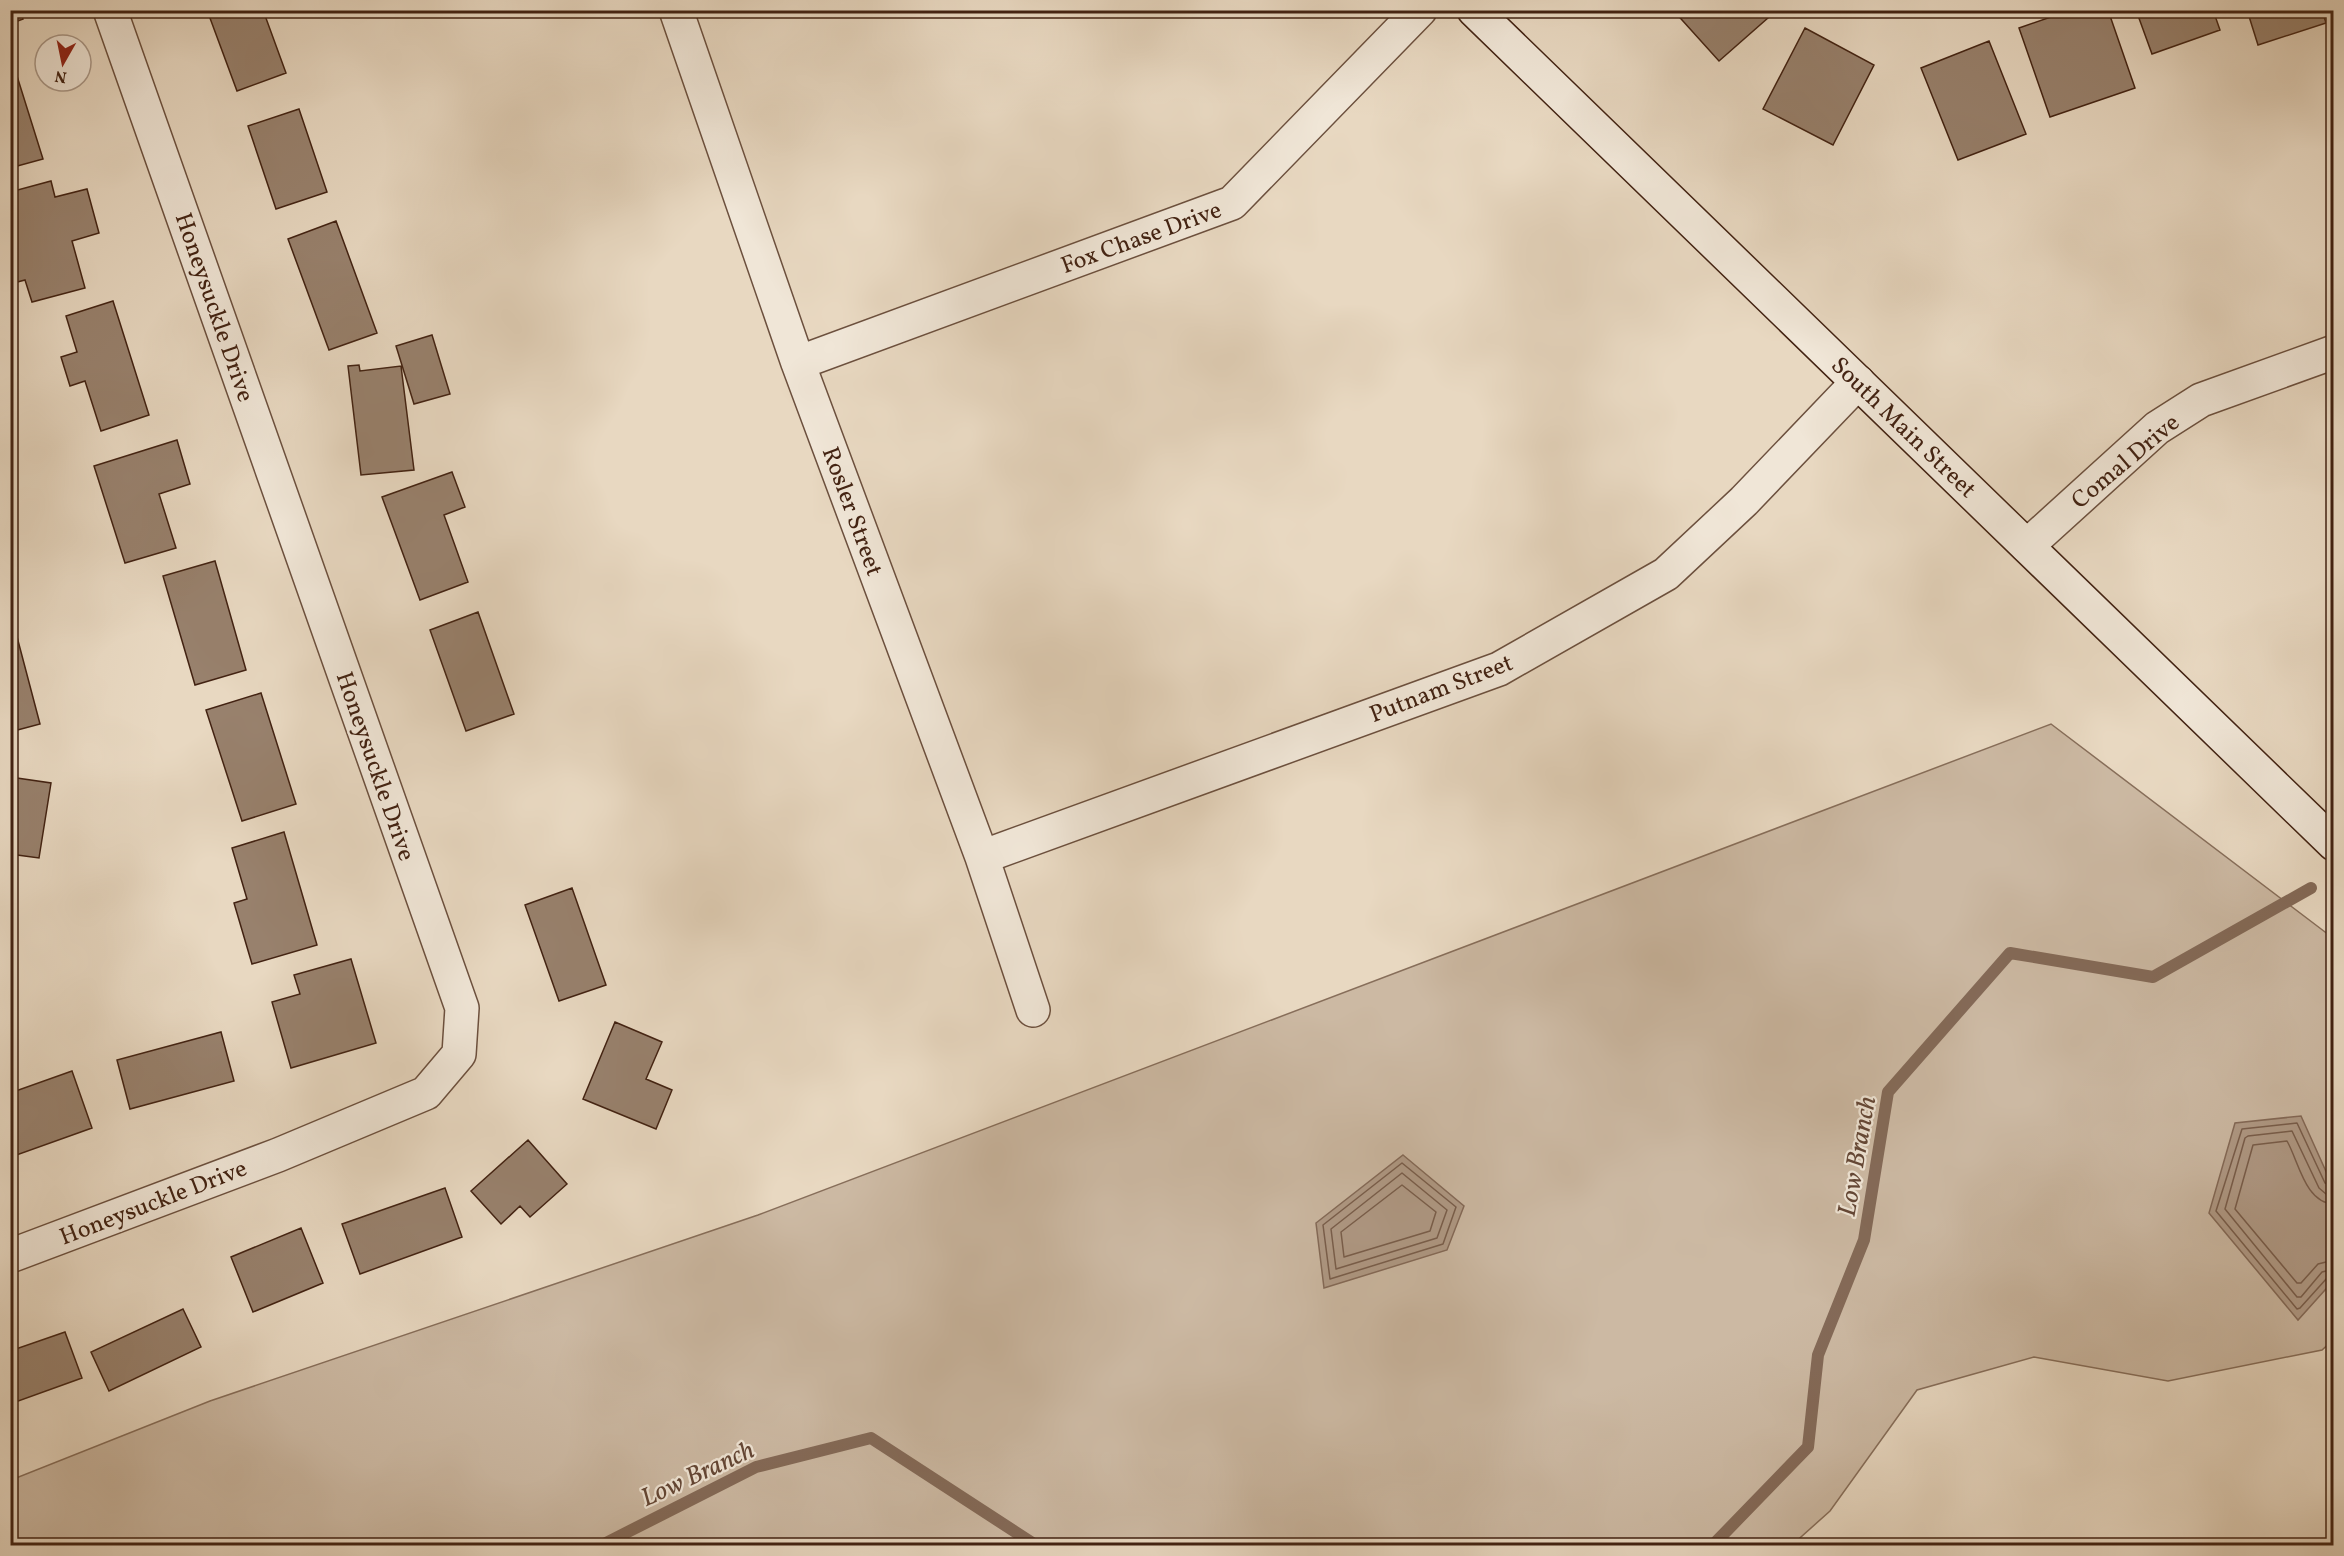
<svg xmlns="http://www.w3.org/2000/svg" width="2344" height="1556" font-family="Vollkorn,serif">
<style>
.green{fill:#ccb9a3;stroke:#876e5a;stroke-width:1.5}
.water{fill:#b09a86;stroke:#846a58;stroke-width:1.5}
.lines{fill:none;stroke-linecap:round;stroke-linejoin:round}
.shore{stroke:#795e4c;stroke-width:1.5}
.stream{stroke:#846a58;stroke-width:12}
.building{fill:#98816d;stroke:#422212;stroke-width:1.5}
.minor-casing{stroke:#6c503e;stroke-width:36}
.secondary-casing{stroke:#422212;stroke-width:36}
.minor{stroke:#f0e6d7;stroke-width:33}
.secondary{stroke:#f0e6d7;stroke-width:33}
.labels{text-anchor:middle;stroke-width:4.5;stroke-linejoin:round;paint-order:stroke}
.street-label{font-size:24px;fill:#422212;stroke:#f0e6d7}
.water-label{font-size:26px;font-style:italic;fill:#634635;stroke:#f0e6d7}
</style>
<rect width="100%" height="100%" fill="#e8d8c1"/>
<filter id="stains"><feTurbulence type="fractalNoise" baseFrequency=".00333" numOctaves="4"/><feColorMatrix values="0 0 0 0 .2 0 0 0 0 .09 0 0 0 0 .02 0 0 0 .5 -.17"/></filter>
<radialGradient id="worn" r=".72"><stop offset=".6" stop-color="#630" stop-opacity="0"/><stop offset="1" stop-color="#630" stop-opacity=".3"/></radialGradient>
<path class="green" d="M 2051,724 L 2333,938 L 2333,1340 L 2322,1350 L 2168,1381 L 2034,1357 L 1917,1390 L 1830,1511 L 1792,1545 L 11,1546 L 11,1480 L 210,1401 L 758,1215 Z"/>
<path class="water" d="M 2301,1116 L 2333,1187 L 2334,1280 L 2298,1320 L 2209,1213 L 2235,1123 Z
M 1403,1155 L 1464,1206 L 1447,1250 L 1324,1288 L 1316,1223 Z"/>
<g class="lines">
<path class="shore" d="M 1402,1163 L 1456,1207 L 1443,1244 L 1330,1279 L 1323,1225 Z
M 1402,1173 L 1447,1210 L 1437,1238 L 1336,1269 L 1331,1229 Z
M 1402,1185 L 1436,1212 L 1430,1231 L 1344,1257 L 1341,1232 Z
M 2334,1187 L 2325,1183 L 2297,1123 L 2242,1129 L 2216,1211 L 2297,1309 L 2300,1308 L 2327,1278 L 2334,1277
M 2334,1195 L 2326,1194 L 2319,1188 L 2292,1131 L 2248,1136 L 2245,1138 L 2225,1209 L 2297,1297 L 2301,1297 L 2322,1272 L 2334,1269
M 2334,1204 C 2305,1203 2299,1162 2287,1141 L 2253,1145 L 2235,1209 L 2297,1283 L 2301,1283 L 2318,1264 L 2334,1260"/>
<path class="stream" d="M 600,1546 L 756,1467 L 871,1438 L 1037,1546
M 1712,1546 L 1808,1447 L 1818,1355 L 1864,1240 L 1888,1092 L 2010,953 L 2153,977 L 2311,888"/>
</g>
<path class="building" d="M 10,10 L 20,10 L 23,19 L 10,24 Z
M 207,10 L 263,10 L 286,73 L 237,91 Z
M 1673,10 L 1777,10 L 1719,61 Z
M 2071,10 L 2108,10 L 2135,88 L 2050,117 L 2019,28 Z
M 2136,10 L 2213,10 L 2220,30 L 2152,54 Z
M 2247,10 L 2322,10 L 2326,23 L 2258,45 Z
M 1805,28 L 1874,65 L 1833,145 L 1763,109 Z
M 1989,41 L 2026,134 L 1958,160 L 1921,68 Z
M 10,61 L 15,76 L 17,76 L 43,159 L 10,168 Z
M 299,109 L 327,192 L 276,209 L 248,126 Z
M 51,181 L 55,197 L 87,189 L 99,233 L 72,241 L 85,288 L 32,302 L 25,280 L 10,284 L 10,256 L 17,254 L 10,232 L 10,192 Z
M 336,221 L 377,333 L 329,350 L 288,239 Z
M 113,301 L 149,415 L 101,431 L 85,381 L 70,386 L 61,357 L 77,352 L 66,316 Z
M 432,335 L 450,394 L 414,404 L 396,346 Z
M 359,365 L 360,371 L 401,366 L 414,470 L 361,475 L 348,366 Z
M 177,440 L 190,484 L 159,494 L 176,548 L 125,563 L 94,466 Z
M 452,472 L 465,507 L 444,515 L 468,582 L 420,600 L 382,497 Z
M 215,561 L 246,670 L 195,685 L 163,576 Z
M 478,612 L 514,714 L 466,731 L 430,630 Z
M 16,633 L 40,724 L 10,732 L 10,634 Z
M 261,693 L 296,804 L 242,821 L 206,710 Z
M 10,777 L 51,783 L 39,858 L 10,854 Z
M 284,832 L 317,945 L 252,964 L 234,903 L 247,899 L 232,848 Z
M 572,888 L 606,985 L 559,1001 L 525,905 Z
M 351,959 L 376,1043 L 291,1068 L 272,1002 L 300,994 L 294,975 Z
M 615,1022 L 662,1042 L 646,1079 L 672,1090 L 656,1129 L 583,1099 Z
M 221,1032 L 234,1081 L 130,1109 L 117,1060 Z
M 72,1071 L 92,1128 L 11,1157 L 10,1093 Z
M 528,1140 L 567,1184 L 530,1217 L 520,1206 L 501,1224 L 471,1191 Z
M 445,1188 L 462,1237 L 360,1274 L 342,1224 Z
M 301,1228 L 323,1283 L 253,1312 L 231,1257 Z
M 183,1309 L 201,1347 L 109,1391 L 91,1352 Z
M 65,1332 L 82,1378 L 10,1404 L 10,1351 Z"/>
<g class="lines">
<defs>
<path id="minor" d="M 676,10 L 798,363 L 982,857 L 1033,1010
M 798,363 L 1232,203 L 1420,10
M 2027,546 L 2157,428 L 2201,400 L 2334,352
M 982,857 L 1499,669 L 1666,574 L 1744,501 L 1858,382
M 10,1256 L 278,1155 L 426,1093 L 459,1054 L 462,1008 L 110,10"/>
<path id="secondary" d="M 1474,10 L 2334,844"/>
</defs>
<use href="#minor" class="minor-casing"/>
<use href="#secondary" class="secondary-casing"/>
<use href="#minor" class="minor"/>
<use href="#secondary" class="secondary"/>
</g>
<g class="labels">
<g class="street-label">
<text transform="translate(1141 237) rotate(-20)" y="8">Fox Chase Drive</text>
<text transform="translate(215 307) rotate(71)" y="8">Honeysuckle Drive</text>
<text transform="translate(1904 427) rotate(44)" y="8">South Main Street</text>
<text transform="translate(2125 461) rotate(-40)" y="8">Comal Drive</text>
<text transform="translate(853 511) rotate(70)" y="8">Rosler Street</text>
<text transform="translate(1441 688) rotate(-21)" y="8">Putnam Street</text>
<text transform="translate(376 766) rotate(71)" y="8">Honeysuckle Drive</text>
<text transform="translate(153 1202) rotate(-21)" y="8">Honeysuckle Drive</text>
</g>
<g class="water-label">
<text transform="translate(1856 1156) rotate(-80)" y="9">Low Branch</text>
<text transform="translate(697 1473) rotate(-25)" y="9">Low Branch</text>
</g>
</g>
<rect width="2344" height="1556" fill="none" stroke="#e8d8c1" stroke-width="36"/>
<rect x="12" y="12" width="2320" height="1532" fill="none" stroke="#422212" stroke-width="3"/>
<rect x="18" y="18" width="2308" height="1520" fill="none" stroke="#422212" stroke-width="1.5"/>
<g transform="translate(63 63) rotate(189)"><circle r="28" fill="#f0e6d7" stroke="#aa9888" stroke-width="1.5"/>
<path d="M0-4.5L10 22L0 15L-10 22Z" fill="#8f2418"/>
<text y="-9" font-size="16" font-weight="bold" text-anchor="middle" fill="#422212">N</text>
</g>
<rect width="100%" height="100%" filter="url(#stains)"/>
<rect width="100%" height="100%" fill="url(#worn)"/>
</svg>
